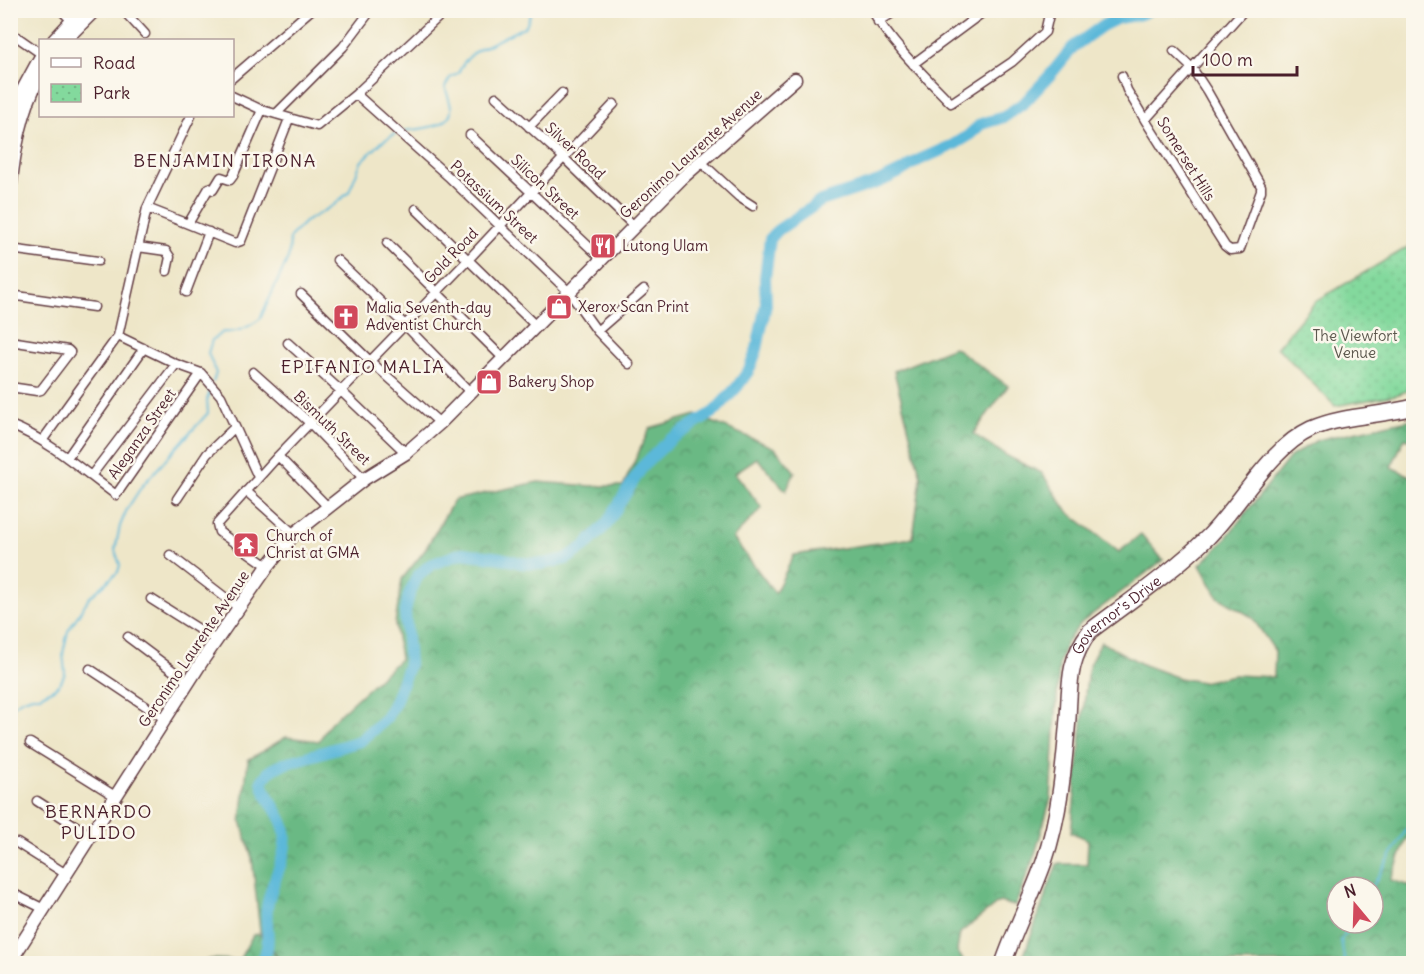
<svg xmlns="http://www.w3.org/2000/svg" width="1424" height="974" font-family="Delius,sans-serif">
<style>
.forest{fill:url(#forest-crowns);stroke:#5a6c58;stroke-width:1.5;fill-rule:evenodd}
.park{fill:url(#park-dots);stroke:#667c64;stroke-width:1.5}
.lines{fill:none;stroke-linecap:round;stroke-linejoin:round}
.stream{stroke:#5bb8d9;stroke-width:2}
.river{stroke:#5bb8d9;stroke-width:12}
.street-casing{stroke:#633d43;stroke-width:11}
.secondary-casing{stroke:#633d43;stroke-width:15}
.highway-casing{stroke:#633d43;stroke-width:18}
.street{stroke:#fff;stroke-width:8}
.secondary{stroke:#fff;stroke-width:12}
.highway{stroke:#fff;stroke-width:15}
.labels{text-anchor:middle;stroke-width:5;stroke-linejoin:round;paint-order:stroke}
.street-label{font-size:15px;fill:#4a1f2b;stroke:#fbf7ec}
.poi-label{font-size:15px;fill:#4a1f2b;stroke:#fbf7ec;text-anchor:start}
.park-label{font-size:15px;fill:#5b574d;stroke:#fbf7ec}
.quarter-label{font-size:18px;letter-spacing:1.5px;fill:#4a1f2b;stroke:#fbf7ec}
</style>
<defs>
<pattern id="forest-crowns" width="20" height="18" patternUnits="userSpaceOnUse" patternTransform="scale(1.5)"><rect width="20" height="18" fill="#6ab984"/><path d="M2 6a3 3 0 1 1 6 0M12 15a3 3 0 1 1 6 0" fill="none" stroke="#59966c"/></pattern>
<pattern id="park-dots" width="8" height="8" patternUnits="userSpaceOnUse" patternTransform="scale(1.5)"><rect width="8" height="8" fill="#83d99d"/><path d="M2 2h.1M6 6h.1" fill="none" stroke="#73ba87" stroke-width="1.8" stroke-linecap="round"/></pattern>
</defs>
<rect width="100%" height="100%" fill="#fbf7ec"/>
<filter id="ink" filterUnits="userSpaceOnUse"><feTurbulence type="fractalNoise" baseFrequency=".0167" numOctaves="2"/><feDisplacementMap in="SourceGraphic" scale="12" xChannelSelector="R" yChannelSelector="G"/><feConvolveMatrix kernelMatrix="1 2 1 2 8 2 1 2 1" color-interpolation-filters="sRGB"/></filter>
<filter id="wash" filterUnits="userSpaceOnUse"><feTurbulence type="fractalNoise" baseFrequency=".008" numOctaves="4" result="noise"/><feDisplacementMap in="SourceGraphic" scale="24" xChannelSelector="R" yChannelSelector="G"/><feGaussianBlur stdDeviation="1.35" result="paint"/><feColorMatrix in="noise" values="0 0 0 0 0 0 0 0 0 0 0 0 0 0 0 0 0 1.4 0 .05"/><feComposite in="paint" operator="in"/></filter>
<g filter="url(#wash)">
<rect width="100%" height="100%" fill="#eee6c8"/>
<path class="forest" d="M 954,347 L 1008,386 L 973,434 L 1007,456 L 1042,473 L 1067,511 L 1119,552 L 1141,534 L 1163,560 L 1081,623 L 1067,641 L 1059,663 L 1051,798 L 1035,854 L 1015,906 L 999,902 L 960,933 L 957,951 L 965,963 L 282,963 L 260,932 L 252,858 L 241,821 L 248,760 L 286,737 L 319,741 L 330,723 L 400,659 L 395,624 L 402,579 L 425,550 L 454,500 L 538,482 L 592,486 L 623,486 L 650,428 L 696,415 L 775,448 L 795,472 L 786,491 L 757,458 L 735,473 L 762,508 L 733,538 L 775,593 L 794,555 L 913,538 L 921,477 L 894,371 Z
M 1413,419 L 1413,440 L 1405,438 L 1391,467 L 1414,478 L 1413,828 L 1410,831 L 1391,880 L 1413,887 L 1413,963 L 1021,963 L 1057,864 L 1087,864 L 1088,840 L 1071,832 L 1087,676 L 1090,663 L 1101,642 L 1144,665 L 1179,678 L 1202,682 L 1234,675 L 1274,677 L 1275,651 L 1252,617 L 1218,597 L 1200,565 L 1222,543 L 1290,457 L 1317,440 ZM 1337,887 L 1373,887 L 1373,923 L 1337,923 Z
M 260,934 L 281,963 L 199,963 L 211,959 L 239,960 L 253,935 Z"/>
<path class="park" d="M 1413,244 L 1413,389 L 1396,395 L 1335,406 L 1277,347 L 1316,301 Z"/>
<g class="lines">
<path class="stream" d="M 404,131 C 416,129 450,128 451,111 C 452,105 447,94 445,87 L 450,78 L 458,73 L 465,61 L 476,51 L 526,26 L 532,10
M 213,382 L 216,373 L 208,353 L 212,340 L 223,332 C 236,334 249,327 260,319 L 289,256 L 290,237 L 305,222 L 334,205 L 349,192 L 361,162 L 383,141 L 395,134
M 10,708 L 21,700 L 32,696 L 40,696 L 55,688 L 61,682 L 65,673 L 63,653 L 68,631 L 89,598 L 118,572 L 120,565 L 115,550 L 120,526 L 127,509 L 142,486 L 208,413 L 207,400 L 211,388
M 1372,887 L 1414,817
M 262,959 L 272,964
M 1345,964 L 1341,940 L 1351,923"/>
<path class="river" d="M 256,964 C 276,950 264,927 267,908 C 270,882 289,857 285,831 C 282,813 265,800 262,781 L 269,772 L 280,765 L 360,741 L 386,718 L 395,702 L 409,664 L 405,612 L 409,595 L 417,577 L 430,565 L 462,553 L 501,558 L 521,563 L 542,564 L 566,559 L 584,547 L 606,525 L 642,467 L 656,453 L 671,439 L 714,412 L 737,387 L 749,370 L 757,349 L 766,304 L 765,278 L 770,239 L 778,230 L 821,201 L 879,182 L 900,172 L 919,160 L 953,145 L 968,136 L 981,124 L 1004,117 L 1025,102 L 1051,74 L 1073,47 L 1102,26 L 1118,18 L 1141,14 L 1149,10"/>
</g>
</g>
<g filter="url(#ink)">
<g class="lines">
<defs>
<path id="street" d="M 61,10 L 74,23
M 123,10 L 145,34
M 872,10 C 892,45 923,74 951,103 L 1012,62 L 1045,32 L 1050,10
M 878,22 L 897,10
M 10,32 L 40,53
M 913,64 L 986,10
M 1122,76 L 1127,90 L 1145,120 L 1225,246 L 1230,250 L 1240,249 L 1261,191 L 1261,186 L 1207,91 L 1192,68 L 1174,51
M 232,78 L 311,10
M 356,94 L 450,178 L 569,292 L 597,331 L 629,364
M 232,96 L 262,110 L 317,126 L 356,94 L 446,10
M 496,97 L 563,157 L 634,226
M 262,110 L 233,176 L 230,180 L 221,177 L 213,190 L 209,188 L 188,224 L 235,243 L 241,241 L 289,119
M 276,114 L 343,47 L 371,10
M 1145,120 L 1244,10
M 529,127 L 562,93
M 470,135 L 601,258
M 701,162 L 739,197 L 753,206
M 147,208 L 188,224
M 416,209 L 536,326
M 387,243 L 504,359
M 138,247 L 166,251 L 170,257 L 167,271
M 10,249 L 98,261
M 337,260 L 404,324 L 470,392
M 186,292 L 209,232
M 301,294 L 370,361 L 440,423
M 10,295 L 94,307
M 597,331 L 644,290
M 118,336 L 176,364 L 201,373 L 221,396 L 258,477
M 10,341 L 68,350 L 70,352 L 41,390 L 37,391 L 10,387
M 288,343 L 341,391 L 406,453
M 253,372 L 310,423 L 364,479
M 10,425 C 49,440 82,470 116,495 L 201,373
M 42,441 L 118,336 L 147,208 L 191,116
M 278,456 L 327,506
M 67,458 L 144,348
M 91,476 L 176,364
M 246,491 L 294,534
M 177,499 L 207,454 L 235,427
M 170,555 L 239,608
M 268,566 L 219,532 L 217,524 L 278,456 L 468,260 L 614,104
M 151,599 L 216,640
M 128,637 L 188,682
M 90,669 L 165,719
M 30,743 L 115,796
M 37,801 L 90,835
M 17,843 L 66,874
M 10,892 L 44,909"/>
<path id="secondary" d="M 54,40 L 82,10
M 65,40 L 95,10
M 10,129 L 21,93 L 40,58
M 10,190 C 14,150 21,111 40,75
M 10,962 L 204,658 L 268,566 L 294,534 L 364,479 L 406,453 L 440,423 L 682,178 L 795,79"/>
<g id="highway">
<path id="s1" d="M 1003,964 C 1015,929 1032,896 1044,862 C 1060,815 1064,766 1068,718 C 1070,683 1068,660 1090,631 C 1130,601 1172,572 1208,537 C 1240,505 1270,448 1311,429 C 1343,415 1380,416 1414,407"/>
</g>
</defs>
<use href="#street" class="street-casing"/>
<use href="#secondary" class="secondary-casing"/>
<use href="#highway" class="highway-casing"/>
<use href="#street" class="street"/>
<use href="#secondary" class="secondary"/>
<use href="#highway" class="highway"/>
</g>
</g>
<defs>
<symbol id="restaurant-square" viewBox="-11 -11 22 22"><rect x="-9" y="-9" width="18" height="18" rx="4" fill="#d1495b" stroke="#fbf7ec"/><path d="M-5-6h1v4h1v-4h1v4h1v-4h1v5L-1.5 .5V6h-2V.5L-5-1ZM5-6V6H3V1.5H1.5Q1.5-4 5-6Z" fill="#fff"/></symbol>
<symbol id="shop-square" viewBox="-11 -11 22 22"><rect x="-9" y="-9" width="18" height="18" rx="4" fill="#d1495b" stroke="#fbf7ec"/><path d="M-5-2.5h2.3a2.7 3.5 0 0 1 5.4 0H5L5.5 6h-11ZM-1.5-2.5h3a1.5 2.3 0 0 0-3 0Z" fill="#fff"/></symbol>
<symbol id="church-square" viewBox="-11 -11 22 22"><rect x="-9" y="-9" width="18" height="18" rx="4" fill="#d1495b" stroke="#fbf7ec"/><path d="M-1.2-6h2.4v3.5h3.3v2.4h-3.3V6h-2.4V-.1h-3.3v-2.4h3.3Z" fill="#fff"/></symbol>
<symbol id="temple-square" viewBox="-11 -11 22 22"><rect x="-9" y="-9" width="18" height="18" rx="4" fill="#d1495b" stroke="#fbf7ec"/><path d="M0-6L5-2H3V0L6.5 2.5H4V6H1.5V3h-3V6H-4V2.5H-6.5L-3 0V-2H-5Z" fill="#fff"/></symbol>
</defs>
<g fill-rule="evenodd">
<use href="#restaurant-square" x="588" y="231" width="30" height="30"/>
<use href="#shop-square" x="544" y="292" width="30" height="30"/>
<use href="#church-square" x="331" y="302" width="30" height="30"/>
<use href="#shop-square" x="474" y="367" width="30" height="30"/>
<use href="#temple-square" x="231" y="530" width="30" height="30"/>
</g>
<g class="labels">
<g class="street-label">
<text transform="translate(575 151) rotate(43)" y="5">Silver Road</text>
<text transform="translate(691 154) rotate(-42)" y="5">Geronimo Laurente Avenue</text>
<text transform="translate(1186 159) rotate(58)" y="5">Somerset Hills</text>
<text transform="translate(545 187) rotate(43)" y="5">Silicon Street</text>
<text transform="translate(494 202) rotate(43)" y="5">Potassium Street</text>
<text transform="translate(451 256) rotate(-46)" y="5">Gold Road</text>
<text transform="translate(332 428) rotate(44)" y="5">Bismuth Street</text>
<text transform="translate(142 434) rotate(-55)" y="5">Aleganza Street</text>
<text dy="5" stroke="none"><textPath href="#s1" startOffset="378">Governor's Drive</textPath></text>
<text transform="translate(194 649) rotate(-56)" y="5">Geronimo Laurente Avenue</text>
</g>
<g class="poi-label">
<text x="622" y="251">Lutong Ulam</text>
<text x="578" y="312">Xerox Scan Print</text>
<text x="366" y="313">Malia Seventh-day<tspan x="366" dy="17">Adventist Church</tspan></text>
<text x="508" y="387">Bakery Shop</text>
<text x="266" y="541">Church of<tspan x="266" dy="17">Christ at GMA</tspan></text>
</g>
<g class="park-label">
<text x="1355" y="341">The Viewfort<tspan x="1355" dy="17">Venue</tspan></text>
</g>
<g class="quarter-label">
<text x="225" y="167">BENJAMIN TIRONA</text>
<text x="363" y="373">EPIFANIO MALIA</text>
<text x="99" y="818">BERNARDO<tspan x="99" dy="21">PULIDO</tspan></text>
</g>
</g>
<rect width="1424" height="974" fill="none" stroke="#fbf7ec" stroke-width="36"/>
<rect x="39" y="39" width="195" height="78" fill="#fbf7ec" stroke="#b4a19f" stroke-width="1.5"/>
<rect x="51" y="58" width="30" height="9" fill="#ffffff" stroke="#b4a19f" stroke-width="1.5"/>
<text x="93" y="69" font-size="18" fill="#4a1f2b">Road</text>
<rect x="51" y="84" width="30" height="18" fill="url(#park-dots)" stroke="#b4a19f" stroke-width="1.5"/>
<text x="93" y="99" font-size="18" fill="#4a1f2b">Park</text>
<g transform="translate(1355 905) rotate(341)"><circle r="28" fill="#fbf7ec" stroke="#b4a19f" stroke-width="1.5"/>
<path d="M0-4.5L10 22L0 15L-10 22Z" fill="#d1495b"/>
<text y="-9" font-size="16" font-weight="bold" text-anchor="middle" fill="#4a1f2b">N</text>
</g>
<path d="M1193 66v9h104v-9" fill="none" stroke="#4a1f2b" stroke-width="3"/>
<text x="1202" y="66" font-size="18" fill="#4a1f2b" stroke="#fbf7ec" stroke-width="4.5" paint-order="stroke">100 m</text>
</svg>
